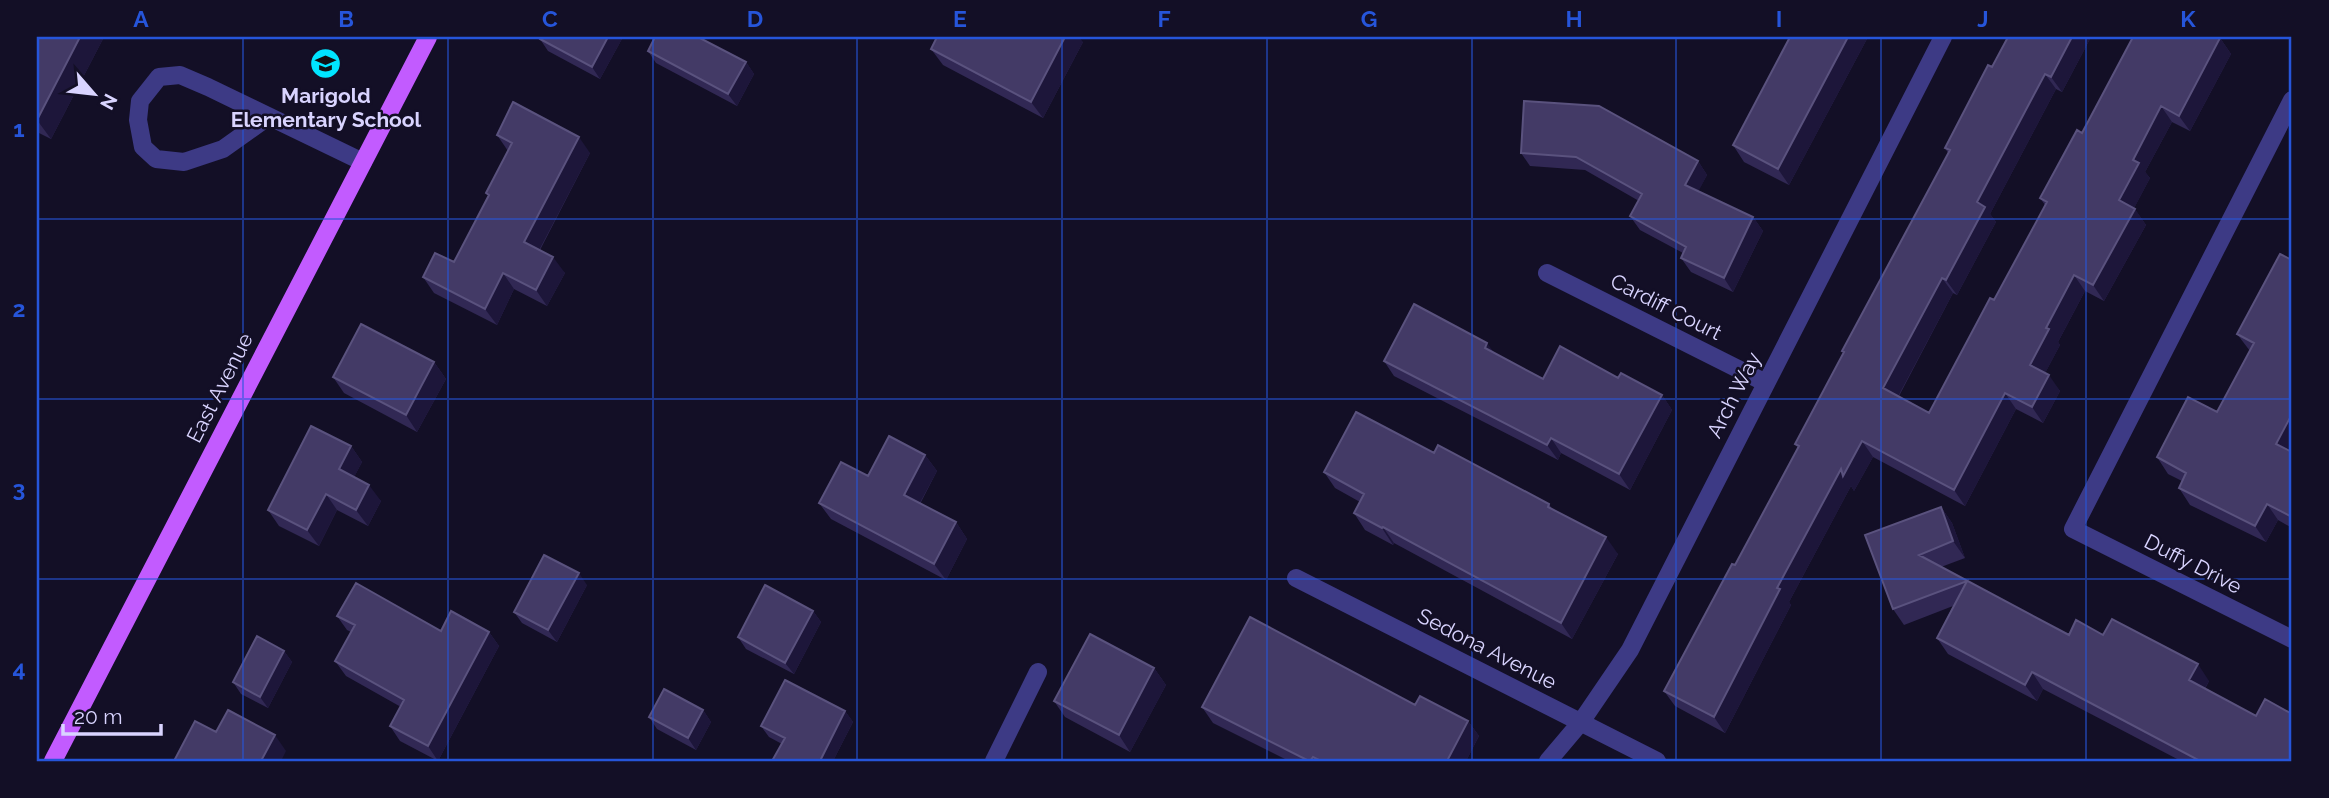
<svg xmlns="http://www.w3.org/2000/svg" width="2329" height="798" font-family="Raleway,sans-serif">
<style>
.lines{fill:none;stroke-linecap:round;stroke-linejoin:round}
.minor{stroke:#3d3a85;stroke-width:18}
.major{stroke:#c25bff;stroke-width:18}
.wall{fill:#312854}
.shaded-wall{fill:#1d163a}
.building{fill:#433a66;stroke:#5a527e;stroke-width:2}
.grid{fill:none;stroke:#2655da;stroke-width:2;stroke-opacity:0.55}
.labels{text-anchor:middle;stroke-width:5;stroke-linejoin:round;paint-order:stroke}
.poi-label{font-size:21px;font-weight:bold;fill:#d9d4ff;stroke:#130f26}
.street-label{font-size:21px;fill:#d9d4ff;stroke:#130f26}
.neatline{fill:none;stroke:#2655da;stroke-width:2.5}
.grid-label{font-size:23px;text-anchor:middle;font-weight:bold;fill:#2655da}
</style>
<rect width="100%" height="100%" fill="#130f26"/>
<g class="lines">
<path class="minor" d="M 2292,100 L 2073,529 L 2292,639
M 268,117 L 223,149 L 184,162 L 156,159 L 143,147 L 138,120 L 140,101 L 159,77 L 180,75 L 208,87 L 363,162
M 1547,273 L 1766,383
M 1296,578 L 1657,761
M 994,761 L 1038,672
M 1548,761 L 1581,722 L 1630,650 L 1943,37"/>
<path class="major" d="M 53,761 L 428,37"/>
</g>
<path class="wall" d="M 37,37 L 104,37 L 51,139 L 37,132 Z
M 541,37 L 623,37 L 600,79 L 548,51 L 540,39 Z
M 1787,37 L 1868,37 L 1789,185 L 1744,162 L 1733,145 L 1789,39 Z
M 2091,37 L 2062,92 L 2056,89 L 1990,214 L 1996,222 L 1957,295 L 1953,293 L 1899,396 L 1929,413 L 1994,300 L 2045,205 L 2040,198 L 2082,133 L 2132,40 L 2130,37 L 2218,37 L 2220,38 L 2231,54 L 2190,131 L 2172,122 L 2145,172 L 2150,178 L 2134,208 L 2146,225 L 2104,301 L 2085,291 L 2058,342 L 2060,345 L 2045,373 L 2060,391 L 2043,423 L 2016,409 L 1965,506 L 1873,457 L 1854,491 L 1851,486 L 1789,602 L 1791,605 L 1725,733 L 1675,706 L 1664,691 L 1735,565 L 1798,448 L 1795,444 L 1843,353 L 1842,351 L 1948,153 L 1945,148 L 1992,67 Z
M 1083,42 L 1043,118 L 943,65 L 931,49 Z
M 648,51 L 746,62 L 754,74 L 737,106 L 656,63 Z
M 497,135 L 590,153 L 540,250 L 565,273 L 547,306 L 514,289 L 497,325 L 434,293 L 423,277 L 454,262 L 488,196 L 486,193 L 508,151 Z
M 1521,153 L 1698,161 L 1707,175 L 1698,191 L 1753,217 L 1763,231 L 1733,292 L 1691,272 L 1681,258 L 1683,253 L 1640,230 L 1630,216 L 1639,201 L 1585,170 L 1530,166 Z
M 2292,260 L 2292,528 L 2278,520 L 2266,542 L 2190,505 L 2179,488 L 2182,481 L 2168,474 L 2157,457 L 2217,412 L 2250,351 L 2237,334 Z
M 1494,353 L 1543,379 L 1618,378 L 1662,395 L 1672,410 L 1630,490 L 1561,453 L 1558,460 L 1394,376 L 1384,361 Z
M 434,362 L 446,379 L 417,432 L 344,393 L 333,377 Z
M 351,446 L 362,462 L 354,477 L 381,501 L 368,526 L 337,510 L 319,546 L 279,526 L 268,510 Z
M 1434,453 L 1549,504 L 1552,509 L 1618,554 L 1572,639 L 1394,543 L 1393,545 L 1365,530 L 1354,513 L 1360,502 L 1335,488 L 1324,472 Z
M 925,455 L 937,471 L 920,504 L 956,522 L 967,539 L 946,580 L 831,519 L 819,503 L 868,476 Z
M 1941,507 L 1952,523 L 1965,558 L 1941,567 L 2069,635 L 2103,635 L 2209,681 L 2205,689 L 2292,761 L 2181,761 L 2043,689 L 2037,701 L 1948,654 L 1937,638 L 1953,606 L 1904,625 L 1893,609 Z
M 587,585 L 557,642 L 522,623 L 514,612 Z
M 813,611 L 821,622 L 794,674 L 746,649 L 738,637 Z
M 337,616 L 441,631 L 489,632 L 499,646 L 438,761 L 400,741 L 390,726 L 401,707 L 346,676 L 335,661 L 351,632 L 347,630 Z
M 284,651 L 292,662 L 268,708 L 241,694 L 233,682 Z
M 1154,668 L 1166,685 L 1130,752 L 1065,717 L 1054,701 Z
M 1415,705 L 1468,721 L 1479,736 L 1466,761 L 1289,761 L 1213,723 L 1202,707 Z
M 703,710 L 711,722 L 696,750 L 657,729 L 649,717 Z
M 845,711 L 853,722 L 833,761 L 772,761 L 782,744 L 769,737 L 761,726 Z"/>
<path class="shaded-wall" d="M 80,37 L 104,37 L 51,139 L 37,120 Z
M 608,37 L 623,37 L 600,79 L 592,67 Z
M 1065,37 L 1079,37 L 1083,42 L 1043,118 L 1031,102 Z
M 1848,37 L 1868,37 L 1789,185 L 1778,169 Z
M 2072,37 L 2091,37 L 2062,92 L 2051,77 Z
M 2220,38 L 2231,54 L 2190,131 L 2179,116 Z
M 746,62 L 754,74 L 737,106 L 728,94 Z
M 2045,74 L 2056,89 L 1990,214 L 1996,222 L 1957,295 L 1946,280 L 1977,202 Z
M 2161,106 L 2172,122 L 2145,172 L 2150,178 L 2130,216 L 2119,200 L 2133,160 Z
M 579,137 L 590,153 L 535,258 L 524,242 Z
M 1698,161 L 1707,175 L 1695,198 L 1685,185 Z
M 2135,209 L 2146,225 L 2104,301 L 2093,285 Z
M 1753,217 L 1763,231 L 1733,292 L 1724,278 Z
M 553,257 L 565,273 L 547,306 L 536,290 Z
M 503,273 L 514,289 L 497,325 L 485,309 Z
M 2074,275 L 2085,291 L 2058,342 L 2060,345 L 2041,381 L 2030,365 L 2046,328 Z
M 1942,278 L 1953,293 L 1894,404 L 1883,388 Z
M 1487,343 L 1498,358 L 1485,348 Z
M 434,362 L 446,379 L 417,432 L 406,415 Z
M 2049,375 L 2060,391 L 2043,423 L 2032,407 Z
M 2005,393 L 2016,409 L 1965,506 L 1954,490 Z
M 1662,395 L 1672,410 L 1630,490 L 1619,474 Z
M 2292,414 L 2292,452 L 2288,460 L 2276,444 Z
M 1551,438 L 1561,453 L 1558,460 L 1547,445 Z
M 1862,441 L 1873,457 L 1854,491 L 1851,486 L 1789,602 L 1791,605 L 1725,733 L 1714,717 L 1777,588 L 1841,469 Z
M 351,446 L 362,462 L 350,485 L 339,469 Z
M 925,455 L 937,471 L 915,512 L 904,495 Z
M 369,485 L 381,501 L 368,526 L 356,510 Z
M 326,494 L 337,510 L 319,546 L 307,530 Z
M 2267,504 L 2278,520 L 2266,542 L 2255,526 Z
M 1941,507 L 1952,523 L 1965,558 L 1953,541 Z
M 956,522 L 967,539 L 946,580 L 934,564 Z
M 1383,527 L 1394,543 L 1393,545 L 1382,528 Z
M 1606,537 L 1618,554 L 1572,639 L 1561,623 Z
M 579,573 L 587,585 L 557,642 L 548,630 Z
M 813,611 L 821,622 L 794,674 L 785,663 Z
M 489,632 L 499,646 L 438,761 L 428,746 Z
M 284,651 L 292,662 L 268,708 L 260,697 Z
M 2198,664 L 2209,681 L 2200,697 L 2189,680 Z
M 1154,668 L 1166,685 L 1130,752 L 1119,735 Z
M 2032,672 L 2043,689 L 2037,701 L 2025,685 Z
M 703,710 L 711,722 L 696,750 L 688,738 Z
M 845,711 L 853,722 L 833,761 L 820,761 Z
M 1468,721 L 1479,736 L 1466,761 L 1447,761 Z
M 275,735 L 286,751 L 281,761 L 261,761 Z"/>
<path class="building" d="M 37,37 L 80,37 L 37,120 Z
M 541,37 L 608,37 L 592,67 L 540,39 Z
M 655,37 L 698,37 L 746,62 L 728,94 L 648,51 Z
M 937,37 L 1065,37 L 1031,102 L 931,49 Z
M 1790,37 L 1848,37 L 1778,169 L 1733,145 Z
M 2008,37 L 2072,37 L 2051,77 L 2045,74 L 1977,202 L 1985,207 L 1946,280 L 1942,278 L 1883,388 L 1929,413 L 1990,298 L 1994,300 L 2047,202 L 2040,198 L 2077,130 L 2082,133 L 2133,37 L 2218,37 L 2220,38 L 2179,116 L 2161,106 L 2133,160 L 2139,163 L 2119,200 L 2135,209 L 2093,285 L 2074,275 L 2046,328 L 2049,329 L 2030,365 L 2049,375 L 2032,407 L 2005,393 L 1954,490 L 1862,441 L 1843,476 L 1841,469 L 1777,588 L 1780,589 L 1714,717 L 1664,691 L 1732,564 L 1735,565 L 1799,446 L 1795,444 L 1844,352 L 1842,351 L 1950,150 L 1945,148 L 1988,65 L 1992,67 Z
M 1524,101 L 1599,106 L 1698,161 L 1685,185 L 1753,217 L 1724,278 L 1681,258 L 1686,247 L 1630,216 L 1642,194 L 1576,157 L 1521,153 Z
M 513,102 L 579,137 L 524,242 L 553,257 L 536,290 L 503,273 L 485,309 L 423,277 L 435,253 L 454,262 L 489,195 L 486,193 L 512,143 L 497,135 Z
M 2280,254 L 2292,260 L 2292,414 L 2276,444 L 2292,452 L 2292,517 L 2267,504 L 2255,526 L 2179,488 L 2186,473 L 2157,457 L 2188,397 L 2217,412 L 2254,343 L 2237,334 Z
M 1414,304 L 1487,343 L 1485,348 L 1543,379 L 1560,346 L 1618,378 L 1621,373 L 1662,395 L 1619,474 L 1551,438 L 1547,445 L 1384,361 Z
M 361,324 L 434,362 L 406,415 L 333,377 Z
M 1356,412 L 1434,453 L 1438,445 L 1549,504 L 1548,507 L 1606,537 L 1561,623 L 1383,527 L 1382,528 L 1354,513 L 1364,494 L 1324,472 Z
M 311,426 L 351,446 L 339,469 L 369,485 L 356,510 L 326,494 L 307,530 L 268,510 Z
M 889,436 L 925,455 L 904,495 L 956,522 L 934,564 L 819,503 L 841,462 L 868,476 Z
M 1941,507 L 1953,541 L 1919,555 L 2069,635 L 2076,620 L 2103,635 L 2112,619 L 2198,664 L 2189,680 L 2256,716 L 2265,699 L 2292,714 L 2292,761 L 2200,761 L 2032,672 L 2025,685 L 1937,638 L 1967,581 L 1893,609 L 1865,535 Z
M 544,555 L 579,573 L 548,630 L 514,612 Z
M 356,583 L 441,631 L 451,611 L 489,632 L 428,746 L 390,726 L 404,700 L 335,661 L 355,625 L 337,616 Z
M 765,585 L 813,611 L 785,663 L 738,637 Z
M 1250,617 L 1415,705 L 1420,696 L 1468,721 L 1447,761 L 1321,761 L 1313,757 L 1310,761 L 1309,761 L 1202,707 Z
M 1090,634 L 1154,668 L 1119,735 L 1054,701 Z
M 257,636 L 284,651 L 260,697 L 233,682 Z
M 785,680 L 845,711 L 820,761 L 772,761 L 785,738 L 761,726 Z
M 664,689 L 703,710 L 688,738 L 649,717 Z
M 228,710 L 275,735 L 261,761 L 174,761 L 195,721 L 216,732 Z"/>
<path class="grid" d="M 243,37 L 243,761M 448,37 L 448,761M 653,37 L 653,761M 857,37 L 857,761M 1062,37 L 1062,761M 1267,37 L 1267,761M 1472,37 L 1472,761M 1676,37 L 1676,761M 1881,37 L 1881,761M 2086,37 L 2086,761M 37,219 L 2292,219M 37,399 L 2292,399M 37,579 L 2292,579"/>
<defs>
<symbol id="school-disc" viewBox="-11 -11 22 22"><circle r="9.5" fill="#00e5ff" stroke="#130f26"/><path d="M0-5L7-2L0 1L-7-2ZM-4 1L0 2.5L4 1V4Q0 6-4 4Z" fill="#111"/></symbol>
</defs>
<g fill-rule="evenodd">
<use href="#school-disc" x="308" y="46" width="35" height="35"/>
</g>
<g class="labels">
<g class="poi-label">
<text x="326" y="103">Marigold<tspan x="326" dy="24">Elementary School</tspan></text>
</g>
<g class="street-label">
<text transform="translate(1666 307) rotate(27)" y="7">Cardiff Court</text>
<text transform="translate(220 388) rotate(-63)" y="7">East Avenue</text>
<text transform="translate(1734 395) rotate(-63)" y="7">Arch Way</text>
<text transform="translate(2193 564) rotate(27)" y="7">Duffy Drive</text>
<text transform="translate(1487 649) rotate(27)" y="7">Sedona Avenue</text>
</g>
</g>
<rect width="2329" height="798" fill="none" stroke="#130f26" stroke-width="77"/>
<g transform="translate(94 94) rotate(118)" stroke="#130f26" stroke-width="5" paint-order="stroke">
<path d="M0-5L12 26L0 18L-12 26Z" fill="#d9d4ff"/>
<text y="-10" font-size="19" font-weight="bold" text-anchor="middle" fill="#d9d4ff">N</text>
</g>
<path d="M63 724v10h98v-10" fill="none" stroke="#d9d4ff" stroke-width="3.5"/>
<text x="74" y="724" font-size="21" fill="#d9d4ff" stroke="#130f26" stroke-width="5" paint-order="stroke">20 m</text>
<rect x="38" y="38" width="2252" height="722" class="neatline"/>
<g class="grid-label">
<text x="141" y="27">A</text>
<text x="346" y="27">B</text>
<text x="550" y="27">C</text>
<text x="755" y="27">D</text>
<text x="960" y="27">E</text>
<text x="1164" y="27">F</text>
<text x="1369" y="27">G</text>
<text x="1574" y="27">H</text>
<text x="1779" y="27">I</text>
<text x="1983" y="27">J</text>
<text x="2188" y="27">K</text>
<text x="19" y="137">1</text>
<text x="19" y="317">2</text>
<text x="19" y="497">3</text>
<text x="19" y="677">4</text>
</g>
</svg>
